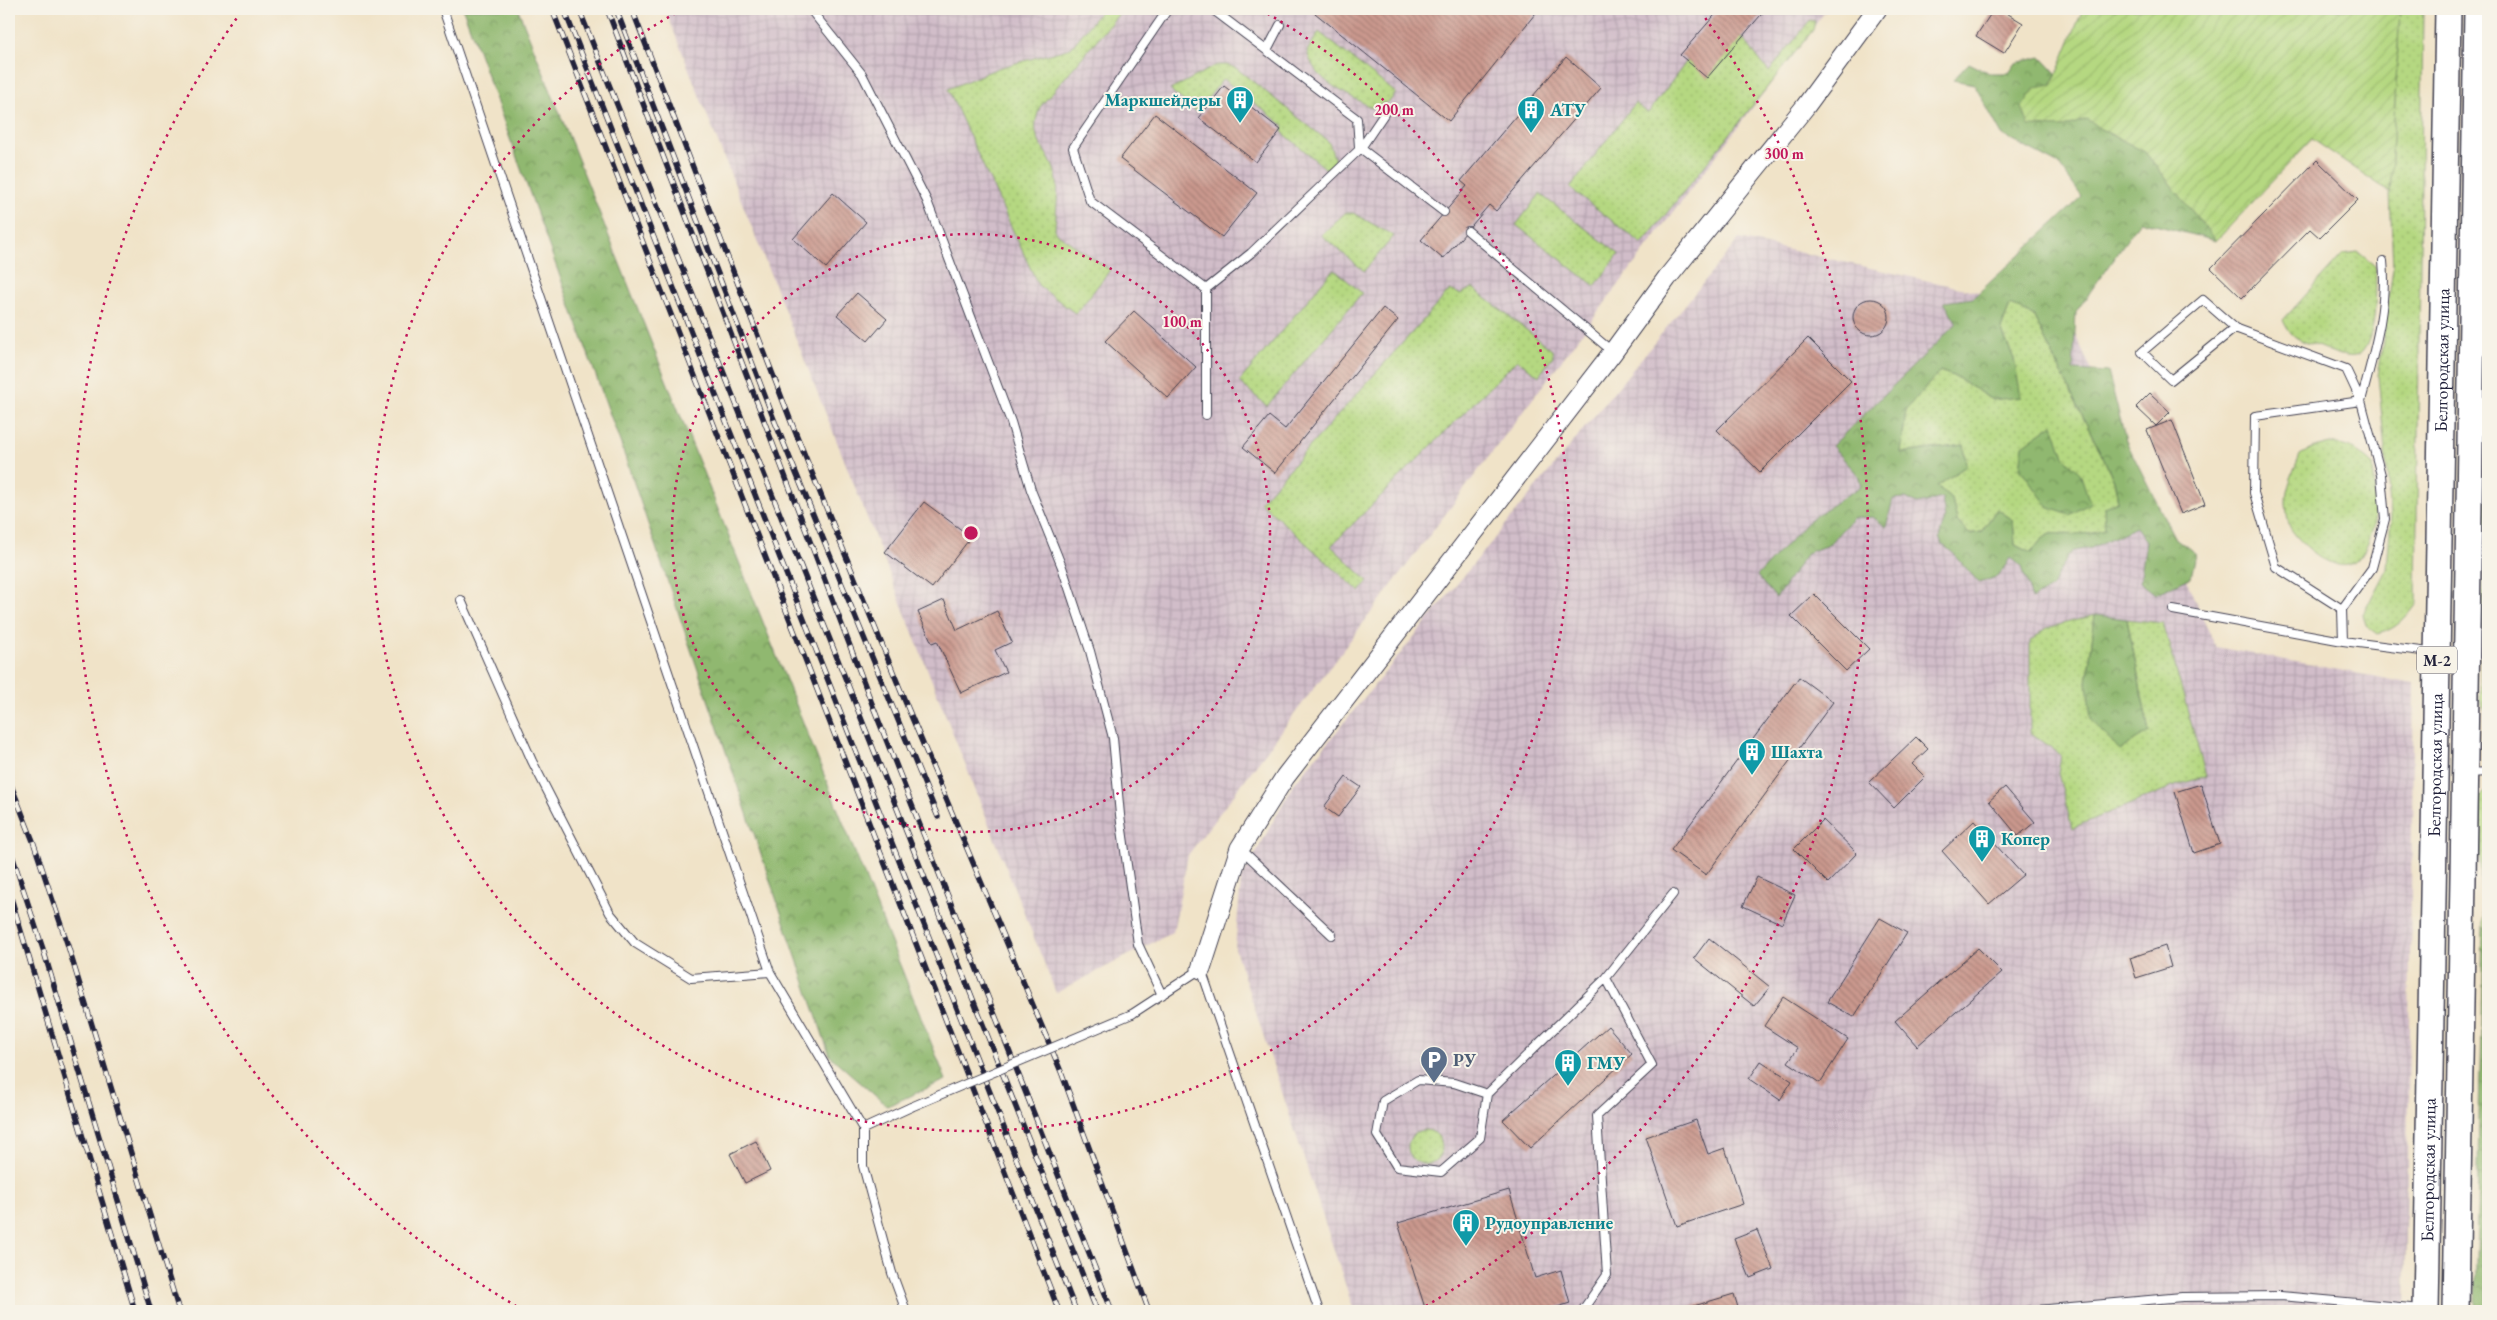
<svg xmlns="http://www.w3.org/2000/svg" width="2497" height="1320" font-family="'EB Garamond',serif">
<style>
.industrial{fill:url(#industrial-grid)}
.grass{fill:url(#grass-dots);stroke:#6c7d5e}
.forest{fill:url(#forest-crowns);stroke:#596d55;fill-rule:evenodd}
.garden{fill:url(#garden-furrows);stroke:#6c7d5e}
.building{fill:url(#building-back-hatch)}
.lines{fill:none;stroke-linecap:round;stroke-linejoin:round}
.service-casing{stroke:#413f50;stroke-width:10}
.tertiary-casing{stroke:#413f50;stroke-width:21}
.primary-casing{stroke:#413f50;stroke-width:28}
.service{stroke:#fff;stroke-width:8}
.tertiary{stroke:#fff;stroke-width:19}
.primary{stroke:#fff;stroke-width:25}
.rail-casing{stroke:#22223b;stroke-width:5.5}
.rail{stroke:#f7f3e8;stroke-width:4;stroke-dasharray:11;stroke-linecap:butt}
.service-bridge-casing{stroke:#413f50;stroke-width:10;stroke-linecap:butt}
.service-bridge{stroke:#fff;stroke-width:8}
.ring{fill:none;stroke:#c2185b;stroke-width:2.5;stroke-dasharray:2.5 5}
.labels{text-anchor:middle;stroke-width:4;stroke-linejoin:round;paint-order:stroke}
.shield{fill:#f7f3e8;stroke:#62616f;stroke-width:1}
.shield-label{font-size:16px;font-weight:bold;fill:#22223b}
.culture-label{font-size:18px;font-weight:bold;fill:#0d838f;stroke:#f7f3e8;text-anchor:start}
.street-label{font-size:18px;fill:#22223b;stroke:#f7f3e8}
.service-label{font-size:18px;font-weight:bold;fill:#4e5e75;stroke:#f7f3e8;text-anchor:start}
.centre{fill:#c2185b;stroke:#f7f3e8;stroke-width:2.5}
.ring-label{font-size:15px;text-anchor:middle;font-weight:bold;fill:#c2185b;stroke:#f7f3e8;stroke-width:4;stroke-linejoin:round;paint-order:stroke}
</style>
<defs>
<pattern id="industrial-grid" width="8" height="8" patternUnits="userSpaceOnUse" patternTransform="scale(1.25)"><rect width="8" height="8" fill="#d1bdc9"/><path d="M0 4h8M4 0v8" fill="none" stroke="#b3a2ae"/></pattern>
<pattern id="grass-dots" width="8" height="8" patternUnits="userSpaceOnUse" patternTransform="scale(1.25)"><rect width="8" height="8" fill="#b5d881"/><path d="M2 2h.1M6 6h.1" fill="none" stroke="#9bb970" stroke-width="1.8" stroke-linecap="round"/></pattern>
<pattern id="forest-crowns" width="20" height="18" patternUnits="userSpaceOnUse" patternTransform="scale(1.25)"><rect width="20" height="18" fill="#90b86f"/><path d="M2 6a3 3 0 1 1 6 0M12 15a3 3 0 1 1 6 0" fill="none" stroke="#75955c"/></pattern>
<pattern id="garden-furrows" width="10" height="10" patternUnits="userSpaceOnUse" patternTransform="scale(1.25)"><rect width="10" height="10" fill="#b5d881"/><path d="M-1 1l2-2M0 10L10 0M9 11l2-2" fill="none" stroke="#9bb970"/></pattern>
<pattern id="building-back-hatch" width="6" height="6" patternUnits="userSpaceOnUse" patternTransform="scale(1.25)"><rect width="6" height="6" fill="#cb998e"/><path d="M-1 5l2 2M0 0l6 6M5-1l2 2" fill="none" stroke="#a47c75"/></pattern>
</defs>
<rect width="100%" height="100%" fill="#f7f3e8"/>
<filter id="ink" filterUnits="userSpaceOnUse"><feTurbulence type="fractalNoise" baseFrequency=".02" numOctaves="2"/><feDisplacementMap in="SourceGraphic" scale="10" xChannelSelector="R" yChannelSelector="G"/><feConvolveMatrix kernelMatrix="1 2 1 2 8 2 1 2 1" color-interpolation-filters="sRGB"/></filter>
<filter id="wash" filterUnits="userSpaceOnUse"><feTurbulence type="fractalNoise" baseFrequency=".0096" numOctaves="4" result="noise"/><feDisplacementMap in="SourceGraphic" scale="20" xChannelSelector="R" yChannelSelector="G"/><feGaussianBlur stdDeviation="1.12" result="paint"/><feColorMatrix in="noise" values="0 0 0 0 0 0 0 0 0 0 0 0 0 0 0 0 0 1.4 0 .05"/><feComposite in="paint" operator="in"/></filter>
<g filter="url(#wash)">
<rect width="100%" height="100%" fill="#f0e3c8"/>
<path class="industrial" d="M 665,9 L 1827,9 L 1188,855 L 1173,932 L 1056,993 Z
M 1739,239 L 2065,311 L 2216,647 L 2414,684 L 2405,1311 L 1354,1311 L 1235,949 L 1241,880 L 1293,785 Z"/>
<path class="grass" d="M 1102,9 L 1123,9 L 1040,107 C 1026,143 1049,146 1056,176 C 1060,191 1055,216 1055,232 L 1110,270 L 1076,314 L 1038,285 L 948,89 L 998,68 L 1071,48 Z
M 2400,9 L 2423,9 L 2416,604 C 2405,619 2396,629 2378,634 L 2366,625 L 2363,614 L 2387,568 L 2391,516 L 2378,376 L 2393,268 L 2390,192 Z
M 1810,20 L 1815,21 L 1813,30 L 1642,244 L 1570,188 L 1635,103 L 1648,113 L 1687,61 L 1742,37 L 1769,72 Z
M 1319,32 L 1396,93 L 1390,101 L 1372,108 C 1346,93 1314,82 1307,51 Z
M 1217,65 L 1227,65 L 1236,68 L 1329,142 L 1335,161 L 1331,173 L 1282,132 L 1284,126 L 1223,79 L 1197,112 L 1170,90 Z
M 1540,194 L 1619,254 L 1595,286 L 1516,225 Z
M 1345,213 L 1353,213 L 1394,236 L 1364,271 L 1321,235 Z
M 2358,252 L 2375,266 C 2377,286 2377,344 2358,355 C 2346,360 2328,350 2317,346 C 2300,341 2290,337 2283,320 L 2343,254 Z
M 1335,270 L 1362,293 L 1267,406 L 1239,382 L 1331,272 Z
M 1473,288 L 1552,350 L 1553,356 L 1539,376 L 1517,360 L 1331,546 L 1368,581 L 1360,592 L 1260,502 L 1450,290 L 1460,294 Z
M 2010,305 L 2033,315 L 2114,480 L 2118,501 L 2105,529 C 2097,531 2089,533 2082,534 C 2054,537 2051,524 2031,553 L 2015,545 L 2013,520 L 1997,509 L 1981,532 L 1969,534 L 1957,521 L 1952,499 L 1937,486 L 1966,466 L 1964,445 L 1901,453 L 1906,409 L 1940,371 L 1958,378 L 1992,400 L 2014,359 L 2001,329 Z
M 2488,396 L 2488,717 L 2480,701 Z
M 2330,443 C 2349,446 2360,451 2373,464 C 2375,496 2381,534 2357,560 C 2339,579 2301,545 2291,529 C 2287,523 2287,511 2286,503 C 2285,489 2295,469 2300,455 L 2314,447 Z
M 2095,615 L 2087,683 L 2149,732 L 2127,619 L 2163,623 L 2206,776 L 2172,787 L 2072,828 L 2058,773 L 2061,755 L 2030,732 L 2030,641 L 2047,628 Z
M 2488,789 L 2488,933 L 2483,926 L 2477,800 Z
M1408 1147a17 17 0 1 1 34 0a17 17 0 1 1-34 0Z"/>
<path class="forest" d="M 463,9 L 518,9 L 946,1080 L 887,1106 L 830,1056 L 620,442 Z
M 2041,57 L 2056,73 L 2052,85 L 2063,127 L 2087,119 L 2099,128 L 2145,152 L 2216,241 L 2140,221 L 2076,312 L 2073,370 L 2108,372 L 2126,441 L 2174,537 L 2196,554 L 2191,577 L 2155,594 L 2140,582 L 2146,541 L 2136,527 L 2091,548 L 2074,551 L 2067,557 L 2052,587 L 2032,599 L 2022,567 L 2010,558 L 1999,576 L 1979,583 L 1954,554 L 1942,544 L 1939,538 L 1945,518 L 1942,498 L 1917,504 L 1906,498 L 1893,499 L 1886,527 L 1873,517 L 1853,518 L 1828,545 L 1807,553 L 1776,598 L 1757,576 L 1809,520 L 1861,486 L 1858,475 L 1832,446 L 1957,323 L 1944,302 L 1973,298 L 2082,197 L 2059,165 L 2002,135 L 1974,84 L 1953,80 L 1969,63 L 1989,73 L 2009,73 L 2016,63 ZM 2010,305 L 2033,315 L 2114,480 L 2118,501 L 2104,507 L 2105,529 C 2097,531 2089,534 2081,534 C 2054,537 2051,524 2031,553 L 2015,545 L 2013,520 L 1997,509 L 1981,532 L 1969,534 L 1957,521 L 1952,499 L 1937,486 L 1966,466 L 1964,445 L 1901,453 L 1906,410 L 1940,371 L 1958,378 L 1992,400 L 2021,397 L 2014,359 L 2001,329 Z
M 2053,424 L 2064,457 L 2080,473 L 2090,503 L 2070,515 L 2049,508 L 2020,468 L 2023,445 Z
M 2095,615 L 2127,619 L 2149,732 L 2120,750 L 2091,719 L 2087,683 Z
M 2483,926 L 2488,933 L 2488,1311 L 2475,1311 Z"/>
<path class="garden" d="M 2083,9 L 2400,9 L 2390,192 L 2312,139 L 2216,241 L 2145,152 L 2099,128 L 2087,119 L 2063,127 L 2029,126 L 2022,107 L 2035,88 L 2052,85 Z"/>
<g id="blocks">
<path class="building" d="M 1310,9 L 1539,9 L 1449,121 Z
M 1720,9 L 1766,9 L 1707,78 L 1680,55 Z
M 1994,9 L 2000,9 L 2023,23 L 2004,53 L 1976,36 Z
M 1566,57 L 1601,88 L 1496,211 L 1489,205 L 1443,259 L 1421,240 L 1467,186 L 1461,181 Z
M 1224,86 L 1281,130 L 1256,162 L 1199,118 Z
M 1155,114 L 1257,193 L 1222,237 L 1120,159 Z
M 2317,160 L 2358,200 L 2320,238 L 2310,229 L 2242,298 L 2211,268 Z
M 833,193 L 866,222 L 826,268 L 793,239 Z
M 857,293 L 887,319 L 868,341 L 837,315 Z
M1853 317a18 18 0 1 1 36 0a18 18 0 1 1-36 0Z
M 1383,308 L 1398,320 L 1275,473 L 1243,447 L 1269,416 L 1285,429 Z
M 1134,311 L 1196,367 L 1168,398 L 1105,341 Z
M 1808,338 L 1851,381 L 1760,472 L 1717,430 Z
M 2150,393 L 2170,412 L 2156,426 L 2136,407 Z
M 2172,420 L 2205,504 L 2181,514 L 2147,430 Z
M 924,502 L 971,537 L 932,588 L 885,552 Z
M 1814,594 L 1869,649 L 1846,671 L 1791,616 Z
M 944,600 L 957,630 L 997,611 L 1012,642 L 995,650 L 1006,672 L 961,693 L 937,641 L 932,643 L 918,612 Z
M 1799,677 L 1833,702 L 1706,875 L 1671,850 Z
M 1916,737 L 1928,749 L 1912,764 L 1925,777 L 1894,808 L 1869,782 Z
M 1346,777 L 1361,787 L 1338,817 L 1324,807 Z
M 2201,784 L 2220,844 L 2194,853 L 2175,792 Z
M 2005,787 L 2035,822 L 2018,836 L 1989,801 Z
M 1823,820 L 1857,853 L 1828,883 L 1794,849 Z
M 1974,821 L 2023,875 L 1989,904 L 1942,851 Z
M 1757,877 L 1795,895 L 1782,924 L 1743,906 Z
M 1880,918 L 1907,933 L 1854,1017 L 1827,1002 Z
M 1709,938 L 1770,987 L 1754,1006 L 1694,958 Z
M 2165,946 L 2171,967 L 2136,978 L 2130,958 Z
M 1978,948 L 2002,972 L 1917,1046 L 1895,1021 Z
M 1783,997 L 1848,1039 L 1820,1083 L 1788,1062 L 1798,1048 L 1764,1026 Z
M 1608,1026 L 1632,1054 L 1530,1148 L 1503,1120 Z
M 1761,1061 L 1792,1081 L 1780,1100 L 1749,1079 Z
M 1696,1120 L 1708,1154 L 1725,1148 L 1743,1204 L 1677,1226 L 1646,1137 Z
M 756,1141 L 770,1171 L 745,1183 L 730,1154 Z
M 1509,1190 L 1535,1278 L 1561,1270 L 1570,1303 L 1545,1311 L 1426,1311 L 1398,1223 Z
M 1757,1230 L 1773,1269 L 1750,1278 L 1734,1239 Z
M 1734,1294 L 1739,1311 L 1677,1311 Z
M 2191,1307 L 2192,1311 L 2179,1311 L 2179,1308 Z"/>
</g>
</g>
<g filter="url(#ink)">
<use href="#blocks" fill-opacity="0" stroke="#413f50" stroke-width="1"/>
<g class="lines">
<defs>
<path id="service" d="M 443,9 L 770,972 L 863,1129
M 810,9 L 862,74 L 927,201 L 1011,422 L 1031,490 L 1062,567 L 1090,651 L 1113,738 L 1120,815 L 1138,944 L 1162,995
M 1168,9 L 1073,148 L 1090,201 L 1206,289 L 1251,253 L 1361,148 L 1384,114
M 1212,9 L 1357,119 L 1359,147 L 1444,212
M 1267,50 L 1280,25
M 1468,231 L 1613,352
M 2235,328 L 2203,300 L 2142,352 L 2171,380 L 2235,328 L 2346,369 L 2361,401 L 2381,475 L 2385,519 L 2372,568 L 2342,609 L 2343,641
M 1206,415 L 1206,289
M 461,600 L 532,761 L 610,913 L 635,943 L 691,978 L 770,972
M 2342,609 L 2276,567 L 2254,493 L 2255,416 L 2361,401 C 2373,355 2388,308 2383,261
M 2173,610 L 2343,641 L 2437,653 L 2464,653
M 2468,773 L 2488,772
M 1241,849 L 1332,935
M 1132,1014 L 1201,969 L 1319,1311
M 1487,1094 L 1454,1083 L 1418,1080 L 1383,1101 L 1377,1135 L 1397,1167 L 1441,1172 L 1480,1138 L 1487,1094 L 1606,978
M 906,1311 L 892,1273 L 863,1166 L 863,1129 L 911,1107
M 1582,1311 L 1607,1275 L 1597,1116 L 1652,1065 L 1606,978 L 1673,894
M 2026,1311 L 2182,1297 L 2281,1296 L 2422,1309"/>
<path id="tertiary" d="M 1201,969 L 1240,848 L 1285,777 L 1613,352 L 1667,278 L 1805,107 L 1877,9"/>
<g id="primary">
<path id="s1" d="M 2426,1311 L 2448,9"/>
<path d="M 2456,1311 L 2477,9"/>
</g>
</defs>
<use href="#service" class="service-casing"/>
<use href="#tertiary" class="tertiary-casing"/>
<use href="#primary" class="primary-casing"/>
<use href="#service" class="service"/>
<use href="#tertiary" class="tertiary"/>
<use href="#primary" class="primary"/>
<defs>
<path id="rail" d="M 552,9 L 1059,1311
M 564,9 L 1076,1311
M 579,9 L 1097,1311
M 607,9 L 874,709 L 1112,1311
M 616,9 L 775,422 L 938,817
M 632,9 L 790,419 L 907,706 L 1062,1074 L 1149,1311
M 9,780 L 33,841 L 68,946 L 179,1311
M 9,846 L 44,952 L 151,1311
M 9,891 L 135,1311"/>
</defs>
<use href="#rail" class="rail-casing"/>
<use href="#rail" class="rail"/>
<defs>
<path id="service-bridge" d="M 911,1107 L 1132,1014"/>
</defs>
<use href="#service-bridge" class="service-bridge-casing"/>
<use href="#service-bridge" class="service-bridge"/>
</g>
</g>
<g class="ring">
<circle cx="971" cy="533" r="299"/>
<path d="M1261 10A598 598 0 1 1 681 10"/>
<path d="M523 1310A897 897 0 0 1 241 12M1701 12A897 897 0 0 1 1419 1310"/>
</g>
<defs>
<symbol id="building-pin" viewBox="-11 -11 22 30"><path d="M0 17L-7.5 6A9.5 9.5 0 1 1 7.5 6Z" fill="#0f9aa8" stroke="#f7f3e8"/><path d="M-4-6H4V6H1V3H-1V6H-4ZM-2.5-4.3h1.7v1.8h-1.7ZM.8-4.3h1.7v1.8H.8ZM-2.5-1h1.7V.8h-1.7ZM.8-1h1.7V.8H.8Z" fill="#fff"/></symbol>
<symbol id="parking-pin" viewBox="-11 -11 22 30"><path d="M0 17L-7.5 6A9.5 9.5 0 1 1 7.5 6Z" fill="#5c6f8a" stroke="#f7f3e8"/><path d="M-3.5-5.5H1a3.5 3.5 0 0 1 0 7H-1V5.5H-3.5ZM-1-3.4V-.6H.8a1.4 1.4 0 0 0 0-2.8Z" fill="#fff"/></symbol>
</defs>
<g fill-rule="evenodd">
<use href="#building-pin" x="1224" y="84" width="32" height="43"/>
<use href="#building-pin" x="1515" y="94" width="32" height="43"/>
<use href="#building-pin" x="1736" y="736" width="32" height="43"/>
<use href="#building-pin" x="1966" y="823" width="32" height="43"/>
<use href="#parking-pin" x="1418" y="1044" width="32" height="43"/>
<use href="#building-pin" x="1552" y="1047" width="32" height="43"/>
<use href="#building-pin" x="1450" y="1207" width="32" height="43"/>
</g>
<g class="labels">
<rect class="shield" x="2417" y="646.5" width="40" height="27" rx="4"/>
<g class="shield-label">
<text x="2437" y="666">М-2</text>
</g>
<g class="culture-label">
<text x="1221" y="106" text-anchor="end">Маркшейдеры</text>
<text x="1550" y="116">АТУ</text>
<text x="1771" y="758">Шахта</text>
<text x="2001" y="845">Копер</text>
<text x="1587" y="1069">ГМУ</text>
<text x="1485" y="1229">Рудоуправление</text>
</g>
<g class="street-label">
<text dy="6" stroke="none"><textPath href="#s1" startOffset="951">Белгородская улица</textPath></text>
<text dy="6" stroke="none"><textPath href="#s1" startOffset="546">Белгородская улица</textPath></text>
<text dy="6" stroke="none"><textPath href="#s1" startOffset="141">Белгородская улица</textPath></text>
</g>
<g class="service-label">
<text x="1453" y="1066">РУ</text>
</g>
</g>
<circle cx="971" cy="533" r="8" class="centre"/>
<g class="ring-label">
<text x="1394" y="115">200 m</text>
<text x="1784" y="159">300 m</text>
<text x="1182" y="327">100 m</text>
</g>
<rect width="2497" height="1320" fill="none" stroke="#f7f3e8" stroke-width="30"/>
</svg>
